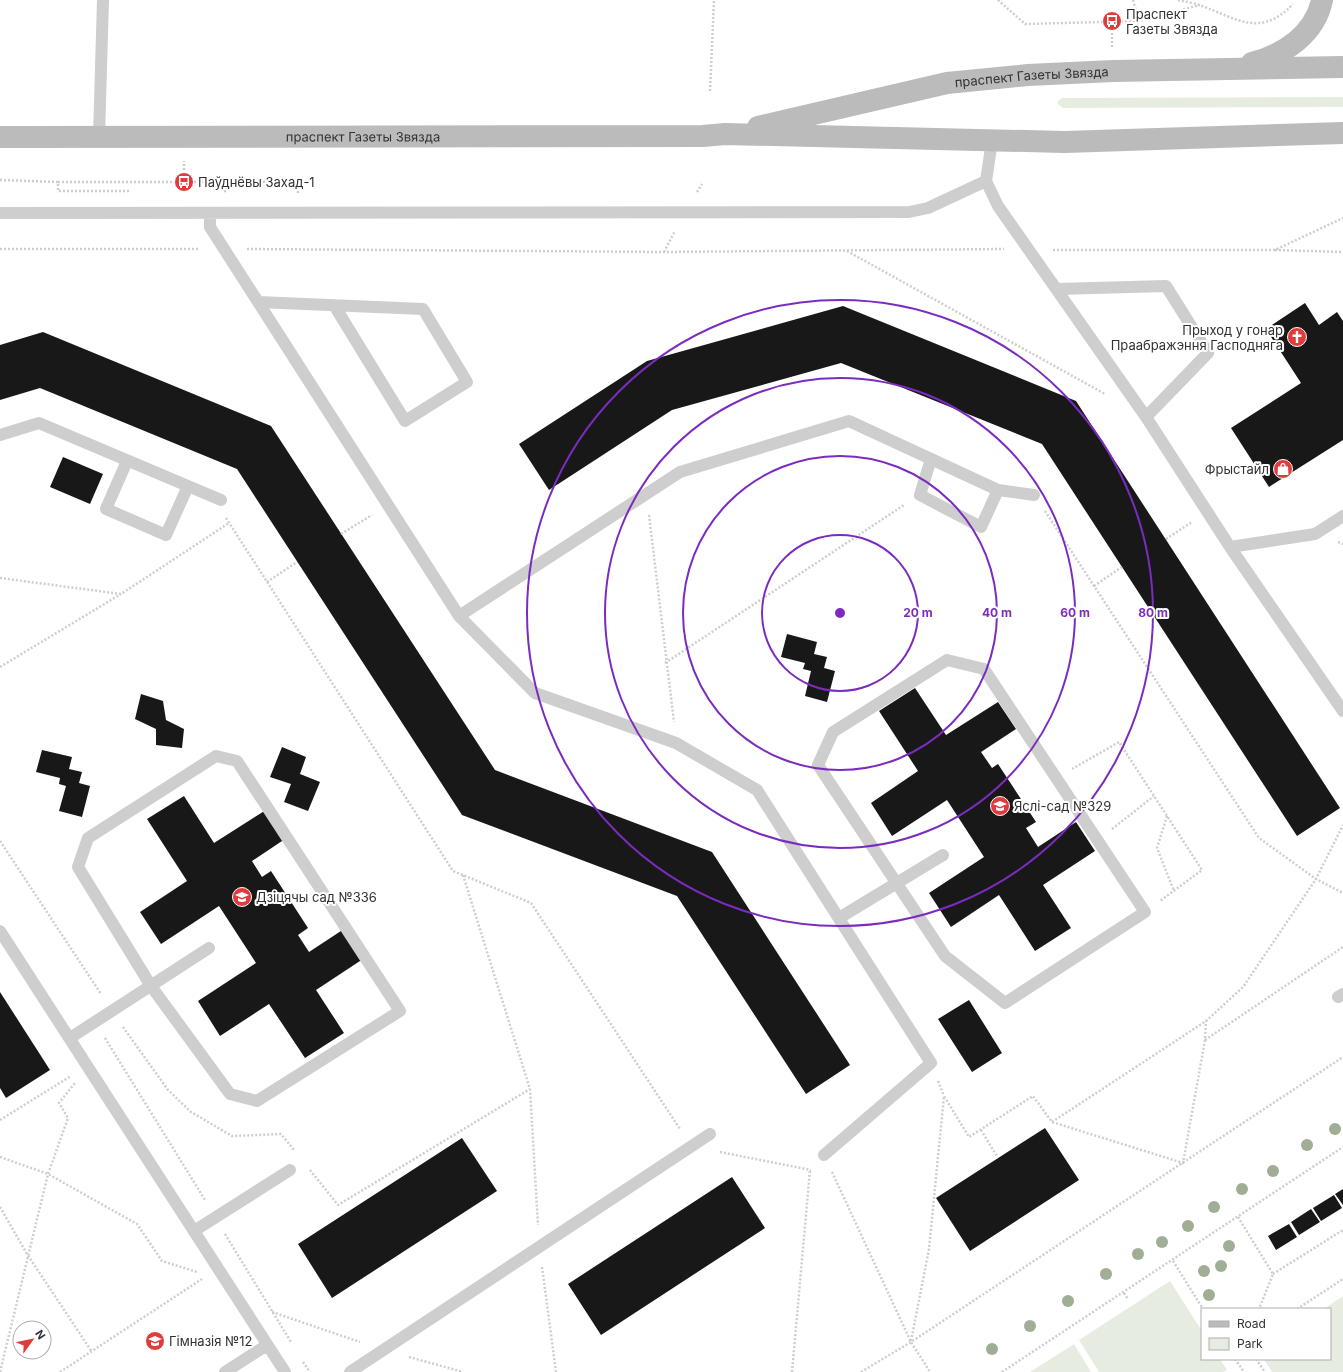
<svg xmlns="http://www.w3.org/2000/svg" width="1343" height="1372" font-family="Inter,sans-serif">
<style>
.green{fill:#e6ede0}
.building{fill:#181818}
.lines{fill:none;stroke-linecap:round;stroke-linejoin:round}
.path{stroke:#cecece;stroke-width:2.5;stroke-dasharray:2 2;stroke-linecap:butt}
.service{stroke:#cecece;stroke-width:12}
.secondary{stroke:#bbb;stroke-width:22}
.tree{fill:#a0ae96}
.ring{fill:none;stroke:#7b2cbf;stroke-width:2}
.labels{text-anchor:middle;stroke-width:4;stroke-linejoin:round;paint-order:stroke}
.poi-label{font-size:13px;fill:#313131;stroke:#fff;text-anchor:start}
.street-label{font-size:13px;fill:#313131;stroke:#fff}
.centre{fill:#7b2cbf;stroke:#fff;stroke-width:2}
.ring-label{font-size:12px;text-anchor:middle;font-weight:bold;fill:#7b2cbf;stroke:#fff;stroke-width:4;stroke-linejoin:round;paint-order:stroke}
</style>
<rect width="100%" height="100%" fill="#fff"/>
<path class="green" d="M 1343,97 L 1343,107 L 1063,108 L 1058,104 L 1058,101 L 1062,98 Z
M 1170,1281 L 1202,1331 L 1202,1359 L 1220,1359 L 1227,1370 L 1223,1372 L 1099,1372 L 1079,1340 Z
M 1343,1296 L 1343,1372 L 1272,1372 L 1264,1359 L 1330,1359 L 1330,1309 L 1324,1309 Z
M 1074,1344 L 1091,1372 L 1030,1372 Z"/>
<path class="building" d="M 1305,303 L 1319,325 L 1337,312 L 1343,321 L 1343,440 L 1269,487 L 1231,428 L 1301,383 L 1266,329 Z
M 843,306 L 1076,401 L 1340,808 L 1297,836 L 1042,444 L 841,363 L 672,410 L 549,490 L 519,444 L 647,361 Z
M 43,332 L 271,426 L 495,770 L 712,852 L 850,1065 L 806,1094 L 677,896 L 462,815 L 237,469 L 40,388 L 0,400 L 0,345 Z
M 63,457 L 103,474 L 90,504 L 50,487 Z
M 787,634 L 817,642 L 814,654 L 827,657 L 824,668 L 835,671 L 827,702 L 805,696 L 811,671 L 803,669 L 805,663 L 781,657 Z
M 915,688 L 946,735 L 998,702 L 1016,729 L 981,752 L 992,768 L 998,764 L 1036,822 L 1026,828 L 1038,847 L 1076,822 L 1095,851 L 1043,885 L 1071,928 L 1035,951 L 999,895 L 951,927 L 929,893 L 984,857 L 947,800 L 892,836 L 871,803 L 918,771 L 879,711 Z
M 141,694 L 163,701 L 166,720 L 184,729 L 182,748 L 156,745 L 156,729 L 135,719 Z
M 282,747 L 306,757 L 300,774 L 320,782 L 308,811 L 284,802 L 291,784 L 270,777 Z
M 42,750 L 72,757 L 69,769 L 82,772 L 79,783 L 90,786 L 82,817 L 59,811 L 66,786 L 59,784 L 60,778 L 36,772 Z
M 184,796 L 214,843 L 266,810 L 285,839 L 252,861 L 262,877 L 271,871 L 308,928 L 298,935 L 309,952 L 344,929 L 363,959 L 316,990 L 344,1033 L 305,1058 L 269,1004 L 220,1036 L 198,1001 L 256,963 L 219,906 L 161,944 L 140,912 L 187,881 L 147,819 Z
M 0,992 L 50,1070 L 6,1098 L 0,1088 Z
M 969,1000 L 1002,1053 L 972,1072 L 938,1019 Z
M 1045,1128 L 1079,1180 L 970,1251 L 936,1198 Z
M 462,1138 L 497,1191 L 332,1298 L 298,1244 Z
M 732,1177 L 765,1228 L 601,1335 L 568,1284 Z
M 1343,1189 L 1343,1205 L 1335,1194 Z
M 1334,1195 L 1342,1208 L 1321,1221 L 1313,1208 Z
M 1311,1209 L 1320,1222 L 1299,1235 L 1291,1222 Z
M 1289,1224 L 1297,1237 L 1276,1250 L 1268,1236 Z"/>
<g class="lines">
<path class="path" d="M 998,0 L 1025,24 L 1139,21 L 1200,5
M 1133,0 L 1139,21
M 1178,0 C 1186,2 1195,3 1202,6 C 1237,19 1261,38 1293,4
M 1112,21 L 1112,47
M 710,91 L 714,0
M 0,180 L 58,182 L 58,191 L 131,191
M 58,182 L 226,182
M 184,182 L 184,161
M 224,191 L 226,191 L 226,182 L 298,182 L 298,194
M 697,192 L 702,184
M 0,249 L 200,249
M 247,249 L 664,252 L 1004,249
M 1053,250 L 1275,250 L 1343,218
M 1275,250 L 1343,252
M 847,251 L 1105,394
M 664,252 L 675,231
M 1045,511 L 1259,838 L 1316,879 L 1343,893
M 649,515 L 674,722
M 226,518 L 453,871 L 531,903 L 680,1129
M 341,534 L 372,515
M 1166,539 L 1192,522
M 1338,542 L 1343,544
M 0,578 L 121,594 L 229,523
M 267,582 L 297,562
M 1094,586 L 1122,567
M 665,663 L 904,505
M 0,667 L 121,594
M 1072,769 L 1119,742 L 1202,870 L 1160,901
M 1167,816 L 1157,848 L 1174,891
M 1112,829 L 1154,796
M 0,841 L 101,994
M 463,875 L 530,1089 L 538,1225
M 123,1027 L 168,1090 L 191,1112 L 232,1136 L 281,1134 L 294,1150
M 105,1038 L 205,1200
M 1205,1040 L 1343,947
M 938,1081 L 944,1096
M 0,1120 L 71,1076
M 1052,1122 L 1206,1021 L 1243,987 L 1316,879 L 1343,825
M 981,1130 L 998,1158
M 720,1152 L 811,1170
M 0,1157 L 48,1174 L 137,1224 L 162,1261 L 197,1272
M 310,1170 L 338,1205 L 530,1089
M 832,1172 L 911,1342 L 930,1372
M 0,1207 L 27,1254 L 92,1352
M 1238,1217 L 1273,1274 L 1259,1309
M 225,1234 L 291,1342
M 1173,1261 L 1203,1309
M 542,1267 L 556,1372
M 1273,1274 L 1343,1230
M 1124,1293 L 1128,1299
M 1297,1309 L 1343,1279
M 272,1312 L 360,1342
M 911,1341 L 929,1249 L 944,1096 L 969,1137 L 1033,1096 L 1052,1122 L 1183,1163 L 1205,1040 L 1206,1021
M 409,1357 L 463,1372
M 1235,1359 L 1244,1372
M 1256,1359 L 1265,1372
M 303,1362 L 310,1372
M 0,1372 L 48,1174 L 68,1118 L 59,1103 L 75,1083
M 60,1372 L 202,1279
M 792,1372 L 810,1170
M 861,1372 L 911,1342 L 1343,1057
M 1002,1372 L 1343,1147"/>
<path class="service" d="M 99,137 L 103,0
M 992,141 L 986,181 L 998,206 L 1146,417 L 1230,547 L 1343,711
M 0,213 L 909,212 L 928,208 L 986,181
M 210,213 L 210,227 L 459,616 L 535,693 L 676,743 L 757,790 L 931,1063 L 824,1155
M 1057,289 L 1166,286 L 1208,353 L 1146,417
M 258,302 L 423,309 L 467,382 L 405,421 L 334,305
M 0,435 L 39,423 L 221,500
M 931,459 L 920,495 L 981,527 L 998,490
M 127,461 L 106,509 L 166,535 L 188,486
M 1230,547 L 1315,534 L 1343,516
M 459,616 L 680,472 L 849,421 L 998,490 L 1034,495
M 947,660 L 984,669 L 1145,912 L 1005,1003 L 945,956 L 818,765 L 833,732 Z
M 216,756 L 237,761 L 400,1011 L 257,1101 L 230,1094 L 151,986 L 78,867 L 88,838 Z
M 839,918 L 943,855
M 0,931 L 285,1372
M 1338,997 L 1343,994
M 70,1038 L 209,948
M 194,1231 L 290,1170
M 225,1372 L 267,1345
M 350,1372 L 710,1134"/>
<g class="secondary">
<path d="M 1252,63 C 1284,55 1315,34 1322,0"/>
<path id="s1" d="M 758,127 L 947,83 L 1028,75 L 1113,71 L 1343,67"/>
<path id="s2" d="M 0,137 L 703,136 L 725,134 L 1065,142 L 1343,133"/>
</g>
</g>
<g class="tree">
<circle cx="1335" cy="1129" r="6"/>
<circle cx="1307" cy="1145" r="6"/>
<circle cx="1273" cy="1171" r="6"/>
<circle cx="1242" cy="1189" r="6"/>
<circle cx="1214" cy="1207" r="6"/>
<circle cx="1188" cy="1226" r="6"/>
<circle cx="1162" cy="1242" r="6"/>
<circle cx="1229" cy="1246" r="6"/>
<circle cx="1138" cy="1254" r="6"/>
<circle cx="1221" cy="1266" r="6"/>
<circle cx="1204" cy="1271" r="6"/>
<circle cx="1106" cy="1274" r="6"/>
<circle cx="1209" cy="1295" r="6"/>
<circle cx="1068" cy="1301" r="6"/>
<circle cx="1030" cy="1326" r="6"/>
<circle cx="992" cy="1349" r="6"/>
</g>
<g class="ring">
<circle cx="840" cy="613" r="78"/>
<circle cx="840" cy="613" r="157"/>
<circle cx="840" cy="613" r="235"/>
<circle cx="840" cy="613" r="313"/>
</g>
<defs>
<symbol id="bus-disc" viewBox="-11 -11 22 22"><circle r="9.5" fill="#df3c3e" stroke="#fff"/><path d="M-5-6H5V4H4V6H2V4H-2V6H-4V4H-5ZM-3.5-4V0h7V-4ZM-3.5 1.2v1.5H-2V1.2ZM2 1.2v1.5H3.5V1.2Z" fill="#fff"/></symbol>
<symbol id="church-disc" viewBox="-11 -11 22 22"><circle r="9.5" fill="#df3c3e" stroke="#fff"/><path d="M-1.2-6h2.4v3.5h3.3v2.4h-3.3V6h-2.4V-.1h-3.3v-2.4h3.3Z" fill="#fff"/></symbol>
<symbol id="shop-disc" viewBox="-11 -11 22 22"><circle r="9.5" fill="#df3c3e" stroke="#fff"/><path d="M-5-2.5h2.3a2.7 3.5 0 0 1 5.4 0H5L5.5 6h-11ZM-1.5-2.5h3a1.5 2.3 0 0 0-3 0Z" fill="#fff"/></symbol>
<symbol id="school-disc" viewBox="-11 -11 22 22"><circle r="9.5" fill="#df3c3e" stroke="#fff"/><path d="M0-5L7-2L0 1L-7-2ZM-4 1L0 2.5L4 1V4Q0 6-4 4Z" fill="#fff"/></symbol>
</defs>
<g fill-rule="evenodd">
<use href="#bus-disc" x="1101" y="10" width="22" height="22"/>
<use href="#bus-disc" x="173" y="171" width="22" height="22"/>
<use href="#church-disc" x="1286" y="326" width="22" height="22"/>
<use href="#shop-disc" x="1272" y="458" width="22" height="22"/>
<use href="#school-disc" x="989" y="795" width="22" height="22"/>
<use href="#school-disc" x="231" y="886" width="22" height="22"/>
<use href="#school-disc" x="144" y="1330" width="22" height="22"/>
</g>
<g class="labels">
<g class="poi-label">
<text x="1126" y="19">Праспект<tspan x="1126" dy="15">Газеты Звязда</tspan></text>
<text x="198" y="187">Паўднёвы Захад-1</text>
<text x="1283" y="335" text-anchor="end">Прыход у гонар<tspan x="1283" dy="15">Праабражэння Гасподняга</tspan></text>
<text x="1269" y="474" text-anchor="end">Фрыстайл</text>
<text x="1014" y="811">Яслі-сад №329</text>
<text x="256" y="902">Дзіцячы сад №336</text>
<text x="169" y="1346">Гімназія №12</text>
</g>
<g class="street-label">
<text dy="5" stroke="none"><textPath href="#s1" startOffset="279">праспект Газеты Звязда</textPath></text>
<text dy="5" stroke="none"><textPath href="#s2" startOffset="363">праспект Газеты Звязда</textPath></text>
</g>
</g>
<circle cx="840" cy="613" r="6" class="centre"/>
<g class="ring-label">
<text x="918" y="617">20 m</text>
<text x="997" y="617">40 m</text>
<text x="1075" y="617">60 m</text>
<text x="1153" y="617">80 m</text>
</g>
<rect x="1201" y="1308" width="130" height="52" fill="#ffffff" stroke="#adadad"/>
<rect x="1209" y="1321" width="20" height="6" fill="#bbbbbb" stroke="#adadad"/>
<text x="1237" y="1328" font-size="12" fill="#313131">Road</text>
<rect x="1209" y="1338" width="20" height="12" fill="#e6ede0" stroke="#adadad"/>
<text x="1237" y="1348" font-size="12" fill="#313131">Park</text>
<g transform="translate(32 1340) rotate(57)"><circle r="19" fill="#ffffff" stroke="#adadad"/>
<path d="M0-3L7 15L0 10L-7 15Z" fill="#df3c3e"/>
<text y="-6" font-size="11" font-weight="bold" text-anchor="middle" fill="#313131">N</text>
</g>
</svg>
